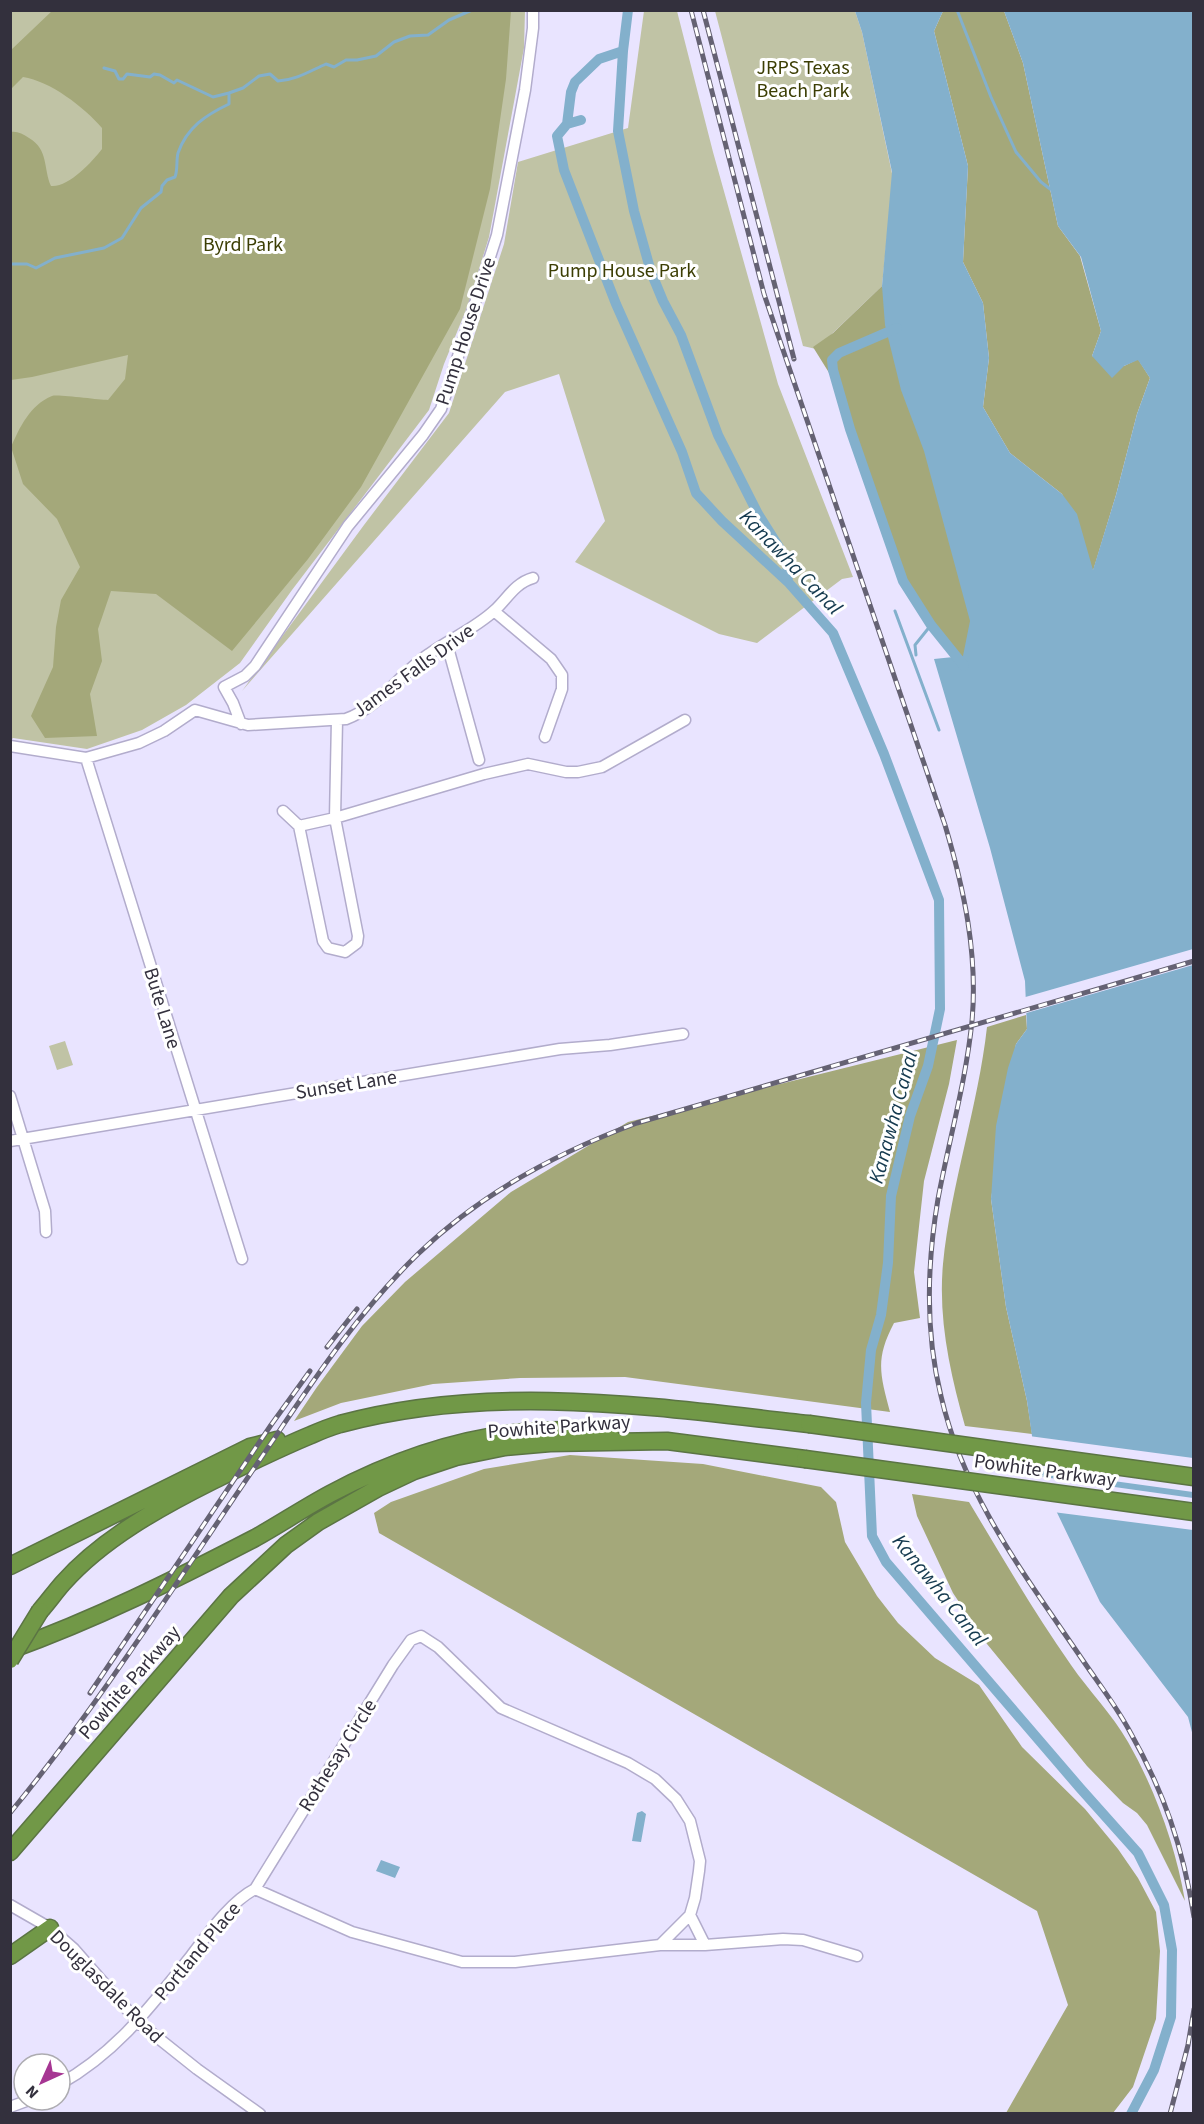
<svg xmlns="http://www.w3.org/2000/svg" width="1204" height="2124" font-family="'Source Sans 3',sans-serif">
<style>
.green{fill:#c0c3a5}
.forest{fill:#a4a87a}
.water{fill:#83b0cc}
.pier{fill:#e9e4ff}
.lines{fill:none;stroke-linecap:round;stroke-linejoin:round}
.stream{stroke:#83b0cc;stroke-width:3}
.canal{stroke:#83b0cc;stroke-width:10}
.minor-casing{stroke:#b2accc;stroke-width:13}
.highway-casing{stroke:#5b7444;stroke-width:19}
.minor{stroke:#fff;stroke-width:10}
.highway{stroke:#719847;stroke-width:16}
.rail-casing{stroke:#656273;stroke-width:5}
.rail{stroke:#fff;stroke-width:3;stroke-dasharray:9;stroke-linecap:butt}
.highway-bridge-casing{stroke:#5b7444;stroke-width:19;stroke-linecap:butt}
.highway-bridge{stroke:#719847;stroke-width:16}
.labels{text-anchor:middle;stroke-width:6;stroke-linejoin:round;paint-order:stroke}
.park-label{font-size:20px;fill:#3c3e04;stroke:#fff}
.street-label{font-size:20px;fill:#33303d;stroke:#fff}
.water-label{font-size:21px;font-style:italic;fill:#153a4f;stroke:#fff}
</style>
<rect width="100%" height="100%" fill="#e9e4ff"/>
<path class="green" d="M 11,11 L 525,11 L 524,48 L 489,237 L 468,305 L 444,364 L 429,410 L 292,590 L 240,663 L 186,705 L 142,730 L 87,749 L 13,738 L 11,740 Z
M 644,11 L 677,11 L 713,152 L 778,384 L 853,577 L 842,579 L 757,643 L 719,634 L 575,562 L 605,521 L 559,374 L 505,392 L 242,691 L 364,525 L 449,413 L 504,244 L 518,162 L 628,128 Z
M 715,11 L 855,11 L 862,32 L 893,178 L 882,286 L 816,349 L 803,346 Z
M 65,1041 L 73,1065 L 57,1070 L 49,1046 Z"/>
<path class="forest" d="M 53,10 L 511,11 L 506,79 L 490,189 L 460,309 L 361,487 L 308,559 L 232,651 L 156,594 L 111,591 L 98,629 L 102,661 L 90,694 L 97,736 L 45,738 L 31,716 L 53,667 L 56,627 L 61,600 L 80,567 L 57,519 L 23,484 L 11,447 C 20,427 30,405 52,396 C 58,394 98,400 108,400 L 125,379 L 128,355 L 32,377 L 11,380 L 11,132 C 17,131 23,134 29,138 C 49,150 43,168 51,186 C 68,188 92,162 102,149 L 102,128 C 84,107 50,81 23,77 L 11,89 L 11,50 Z
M 943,11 L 1004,11 L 1023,63 L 1058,226 L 1080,256 L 1101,331 L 1092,356 L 1124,366 L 1138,359 L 1150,378 L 1137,414 L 1116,495 L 1093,571 L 1062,494 L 1010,453 L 983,407 L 989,358 L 983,303 L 963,262 L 968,166 L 934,31 Z
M 882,286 L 897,315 L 973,595 L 971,677 L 922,614 L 901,577 L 855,447 L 836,384 L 813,347 L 833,333 Z
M 1026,1015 L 1027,1029 L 1016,1044 L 991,1199 L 1006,1307 L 1027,1401 L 1032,1434 L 965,1426 C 950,1373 938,1319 943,1264 C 951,1184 978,1107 987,1027 Z
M 957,1040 L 949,1084 L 924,1181 L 914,1272 L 920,1318 L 894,1323 C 875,1359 880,1374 890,1412 L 625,1377 L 520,1378 L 433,1384 L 341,1403 L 294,1421 L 317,1387 L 362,1326 L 405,1282 L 511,1192 L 628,1122 Z
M 570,1455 L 703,1464 L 821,1487 L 836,1502 L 845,1542 L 877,1596 L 898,1623 L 935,1658 L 979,1685 L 1022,1747 L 1085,1809 L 1118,1849 L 1138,1878 L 1156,1912 L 1160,1951 L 1156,2019 L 1133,2087 L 1113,2113 L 1006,2113 L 1068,2005 L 1037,1911 L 379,1533 L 374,1513 L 391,1502 L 484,1469 Z
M 912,1494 L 969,1502 C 1002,1557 1034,1612 1071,1665 C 1089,1691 1112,1714 1128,1742 C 1155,1789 1176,1847 1185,1901 L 1147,1825 L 1137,1813 L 1123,1803 L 1087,1766 L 987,1644 L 953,1593 L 917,1516 Z"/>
<path class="water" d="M 855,11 L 943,11 L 934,31 L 968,166 L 963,262 L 983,303 L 989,358 L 983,407 L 1010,453 L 1062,494 L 1077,514 L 1093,570 L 1116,495 L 1137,414 L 1150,378 L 1138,360 L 1124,366 L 1112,378 L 1092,356 L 1101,331 L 1081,257 L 1058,226 L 1023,63 L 1004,11 L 1193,11 L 1193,1736 L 1188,1717 L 1100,1602 L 1037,1471 L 1027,1401 L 1006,1307 L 991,1199 L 996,1126 L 1008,1068 L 1016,1044 L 1027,1029 L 1025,981 L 990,848 L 934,659 L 963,656 L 970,621 L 924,451 L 901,390 L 885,325 L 882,286 L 892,172 L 862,32 Z
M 642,1811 L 646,1814 L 641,1842 L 632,1841 L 637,1813 Z
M 381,1860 L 400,1867 L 395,1878 L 376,1871 Z"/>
<path class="pier" d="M 1193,949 L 1193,965 L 1023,1014 L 1022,998 Z
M 1029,1436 L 1193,1458 L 1193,1492 L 1034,1470 Z
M 1036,1476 L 1193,1498 L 1193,1530 L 1053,1512 Z"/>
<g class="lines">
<path class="stream" d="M 957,10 L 991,97 L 1016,152 L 1041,182 L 1050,189
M 104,68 L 115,71 L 119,79 L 123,79 L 127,74 L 150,77 L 154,74 L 160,75 L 174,83 L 177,80 L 213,97 L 229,93
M 10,264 L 27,264 L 36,268 L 55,258 L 104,248 L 122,238 L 141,208 L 161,192 L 162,186 L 167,180 L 175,177 C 178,169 176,161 178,153 C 187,127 206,115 229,104 L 229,93 L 243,88 L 259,76 L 270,74 L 278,81 C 296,80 310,71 326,64 L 334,67 L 346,60 L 357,60 L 376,56 L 394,42 L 410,36 L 428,35 L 449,20 L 472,10
M 895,611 L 939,730
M 916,655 L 915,645 L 931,625"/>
<path class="canal" d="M 628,10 L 623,51 L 599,59 L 575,82 L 571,92 L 567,124 L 557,136 L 564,170 L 616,304 L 682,452 L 696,493 L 722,521 L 788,582 L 833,633 L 884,754 L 939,900 L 940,1009 L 928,1066 L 910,1116 L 891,1196 L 888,1263 L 881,1315 L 871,1350 L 866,1403 L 872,1536 L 886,1562 L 1080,1788 L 1138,1853 L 1164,1905 L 1172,1950 L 1171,2017 L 1154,2070 L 1131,2114
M 623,51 L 618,131 L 634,211 L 651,272 L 663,301 L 681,335 L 718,435 L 758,514 L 787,560 L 788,582
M 567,124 L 581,120
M 897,328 L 839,353 L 832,360 L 833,370 L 850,429 L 903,581 L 931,625 L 964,666"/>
<defs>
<path id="minor" d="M 494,611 L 551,659 L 562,675 L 562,689 L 545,737
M 447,644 L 479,760
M 337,720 L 335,818 L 358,936 L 357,943 L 345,952 L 328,948 L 323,941 L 299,826 L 335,818 L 484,774 L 528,764 L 566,772 L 578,772 L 602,767 L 685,720
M 241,724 L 233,703 L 224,687 L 245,676 L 255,666 L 348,526 L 423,435 L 441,409 L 497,235 L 525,90 L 533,28 L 533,10
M 10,746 L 86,758 L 139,743 L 164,731 L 195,710 L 248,725 L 346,719 C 380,707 399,674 429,654 C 450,639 476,628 495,610 C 507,599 515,583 533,578
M 86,758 L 242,1259
M 283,811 L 299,826
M 10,1096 L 45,1211 L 46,1232
M 10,1141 L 560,1049 L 610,1045 L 683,1034
M 255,1889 L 393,1665 L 411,1640 L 421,1636 L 438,1647 L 501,1708 L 628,1763 L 655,1779 L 676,1799 L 690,1821 L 700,1861 L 699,1871 L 695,1898 L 690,1915 L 660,1945
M 255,1889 L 352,1932 L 462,1962 L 515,1962 L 660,1945 L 705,1945 L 783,1939 L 803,1940 L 857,1956
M 10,1905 L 50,1928 L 74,1949 L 138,2022 L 197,2069 L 260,2114
M 690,1915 L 705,1945
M 60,2084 C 117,2052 151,2006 191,1956 C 208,1934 230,1902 255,1889
M 10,2107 L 29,2100"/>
<path id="highway" d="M 10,1566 L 250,1447 L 277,1440
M 40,1611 C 48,1602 55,1592 63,1583 C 102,1539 160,1507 212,1481 C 245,1465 277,1449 311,1435 C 320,1431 330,1427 340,1424 C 495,1382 653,1407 809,1424
M 10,1650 C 96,1619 174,1580 255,1538 C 280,1524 304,1508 330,1494 C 417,1448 511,1421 610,1433
M 10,1852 L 231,1596 L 286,1545 L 318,1522 L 378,1488 L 414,1471 L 456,1457 L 505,1447 L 550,1443 L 667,1441 L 805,1459
M 10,1956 L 50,1928"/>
</defs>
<use href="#minor" class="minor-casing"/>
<use href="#highway" class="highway-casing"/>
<use href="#minor" class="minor"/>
<use href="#highway" class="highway"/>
<defs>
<path id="rail" d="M 691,10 L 764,294 L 945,825 C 964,889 978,954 972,1021 C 966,1081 949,1140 938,1199 C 927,1264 925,1332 941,1396 C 964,1497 1027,1578 1084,1662 C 1099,1684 1116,1706 1129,1730 C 1164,1792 1183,1847 1194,1917
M 703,10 L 794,359
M 327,1347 L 357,1309
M 90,1693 L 271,1425 L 310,1371
M 10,1813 C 102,1701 179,1578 261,1458 C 309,1387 356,1314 418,1254 C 480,1194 556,1153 637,1123 L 1194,961
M 1170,2114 L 1188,2045 L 1194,2009"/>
</defs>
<use href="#rail" class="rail-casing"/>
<use href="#rail" class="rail"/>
<defs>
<path id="highway-bridge" d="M 809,1424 L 1194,1477
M 805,1459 L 1194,1512
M 10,1660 L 40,1611"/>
</defs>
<use href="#highway-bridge" class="highway-bridge-casing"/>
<use href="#highway-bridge" class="highway-bridge"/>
</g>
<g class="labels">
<g class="park-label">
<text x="803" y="74">JRPS Texas<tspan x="803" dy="23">Beach Park</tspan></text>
<text x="243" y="251">Byrd Park</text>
<text x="622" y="277">Pump House Park</text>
</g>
<g class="street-label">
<text transform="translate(465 331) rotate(-72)" y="7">Pump House Drive</text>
<text transform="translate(413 670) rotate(-36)" y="7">James Falls Drive</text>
<text transform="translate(163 1008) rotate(73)" y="7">Bute Lane</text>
<text transform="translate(346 1084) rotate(-9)" y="7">Sunset Lane</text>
<text transform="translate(559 1426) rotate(-4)" y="7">Powhite Parkway</text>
<text transform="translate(1045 1470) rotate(8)" y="7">Powhite Parkway</text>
<text transform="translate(129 1682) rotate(-49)" y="7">Powhite Parkway</text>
<text transform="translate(337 1755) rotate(-58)" y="7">Rothesay Circle</text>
<text transform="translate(197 1951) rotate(-50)" y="7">Portland Place</text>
<text transform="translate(107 1986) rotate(45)" y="7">Douglasdale Road</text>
</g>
<g class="water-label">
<text transform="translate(791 562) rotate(46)" y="7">Kanawha Canal</text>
<text transform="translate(893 1117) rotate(-75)" y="7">Kanawha Canal</text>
<text transform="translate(940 1590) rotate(51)" y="7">Kanawha Canal</text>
</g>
</g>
<rect width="1204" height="2124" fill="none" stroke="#33303d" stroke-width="24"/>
<g transform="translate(42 2082) rotate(225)"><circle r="28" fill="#ffffff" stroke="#adacb1" stroke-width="1.5"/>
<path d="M0-4.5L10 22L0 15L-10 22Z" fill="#a63693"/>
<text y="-9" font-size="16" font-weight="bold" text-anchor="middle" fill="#33303d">N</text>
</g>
</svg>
